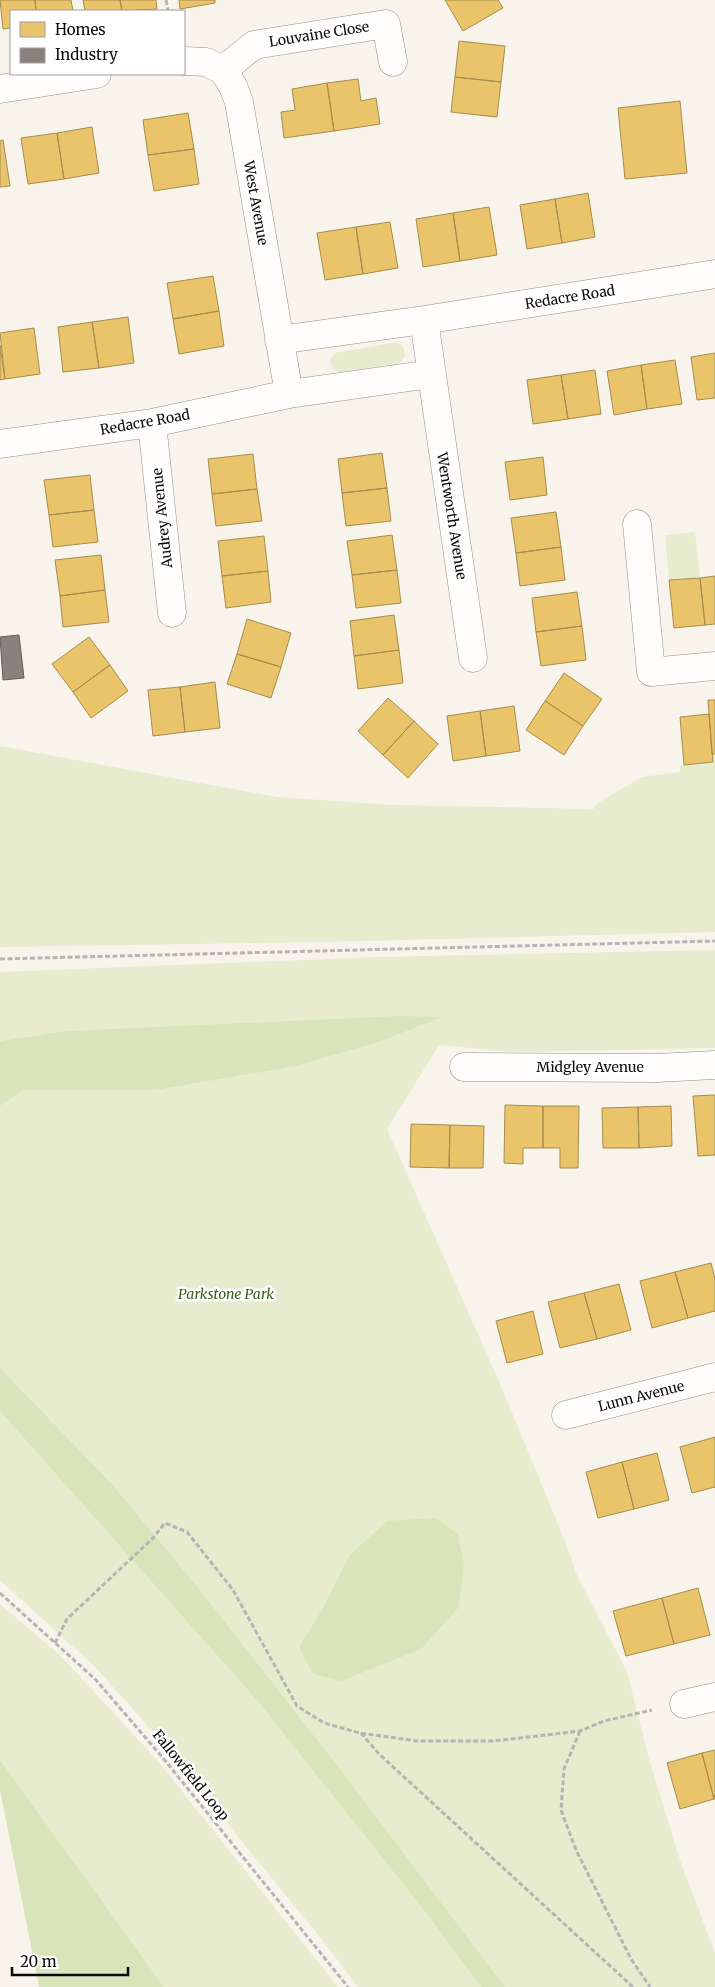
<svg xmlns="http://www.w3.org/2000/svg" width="715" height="1987" font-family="Merriweather,serif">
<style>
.green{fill:#e6eccd}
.forest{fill:#d8e4ba}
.homes{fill:#e9c46a;stroke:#a68c4d}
.industry{fill:#8a817c;stroke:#635d5a}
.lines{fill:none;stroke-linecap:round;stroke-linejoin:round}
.minor-casing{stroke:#918f8b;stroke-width:29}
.path{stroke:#b6b5b4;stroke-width:3;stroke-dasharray:5 2.5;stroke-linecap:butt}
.minor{stroke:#fefdfc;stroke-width:28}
.labels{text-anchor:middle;stroke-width:5;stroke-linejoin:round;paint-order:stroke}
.street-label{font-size:14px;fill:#090909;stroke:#fff}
.park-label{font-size:14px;font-style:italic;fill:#375e1d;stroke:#fff}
</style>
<rect width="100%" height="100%" fill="#f8f4ec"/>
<path class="green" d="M 397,342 L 403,346 L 405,356 L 400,363 L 340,372 L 332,369 L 330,359 L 335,353 Z
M 695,532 L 700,578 L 669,580 L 665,535 Z
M 0,746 L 277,797 L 393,805 L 594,809 L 596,804 L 642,777 L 680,772 L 680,765 L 713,762 L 712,754 L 715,754 L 715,932 L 325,942 L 0,947 Z
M 715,950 L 715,1048 L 512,1052 L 439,1045 L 387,1129 L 501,1386 L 565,1541 L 576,1573 L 627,1672 L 649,1759 L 681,1863 L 715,1953 L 715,1987 L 505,1987 L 340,1769 L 200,1590 L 112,1484 L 0,1368 L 0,1106 L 24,1090 L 155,1090 L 395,1016 L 66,1031 L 0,1041 L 0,972 L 378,957 Z
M 0,1411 L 256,1699 L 424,1910 L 481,1987 L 358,1987 L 323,1941 L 142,1719 L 95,1667 L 0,1580 Z
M 0,1604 L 61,1656 L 158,1761 L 338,1987 L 164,1987 L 0,1760 Z"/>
<path class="forest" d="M 395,1016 L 442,1017 L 381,1041 L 296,1066 L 155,1090 L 24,1090 L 0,1106 L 0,1041 L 66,1031 Z
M 0,1368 L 112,1484 L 200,1590 L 340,1769 L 505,1987 L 481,1987 L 424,1910 L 256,1699 L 0,1411 Z
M 436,1518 L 458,1534 L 464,1566 L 458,1608 L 421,1649 L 341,1681 L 313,1674 L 299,1647 L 322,1610 L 349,1556 L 387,1521 Z
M 0,1760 L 164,1987 L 39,1987 L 0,1790 Z"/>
<path class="homes" d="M 0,0 L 35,0 L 36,11 L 11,11 L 11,28 L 3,29 Z
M 35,0 L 71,0 L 73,11 L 36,11 Z
M 83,0 L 120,0 L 122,11 L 85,11 Z
M 120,0 L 156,0 L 157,9 L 122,11 Z
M 179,0 L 215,0 L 215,3 L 180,9 Z
M 445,0 L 498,0 L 503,8 L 463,31 Z
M 459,41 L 505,46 L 501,82 L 455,77 Z
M 455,77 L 501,82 L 497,117 L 451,112 Z
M 358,79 L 361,101 L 376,98 L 380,124 L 334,131 L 327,83 Z
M 327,83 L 334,131 L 284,138 L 281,112 L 295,110 L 292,89 Z
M 680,101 L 687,173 L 625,179 L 618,108 Z
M 188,113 L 194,149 L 148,155 L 143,120 Z
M 92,127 L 99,173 L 64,179 L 57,133 Z
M 57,133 L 64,179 L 28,184 L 21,138 Z
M 3,140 L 10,186 L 0,187 L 0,141 Z
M 194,149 L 199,184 L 154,191 L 148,155 Z
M 588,193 L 595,237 L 562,243 L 555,199 Z
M 555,199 L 562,243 L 527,249 L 520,205 Z
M 489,207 L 497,255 L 460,261 L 453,213 Z
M 453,213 L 460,261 L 423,267 L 416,219 Z
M 390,222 L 398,268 L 363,274 L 356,227 Z
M 356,227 L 363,274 L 325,280 L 317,233 Z
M 213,276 L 219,311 L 173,319 L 167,283 Z
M 219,311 L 224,346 L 179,354 L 173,319 Z
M 128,317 L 134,363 L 99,368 L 92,322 Z
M 92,322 L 99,368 L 63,372 L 58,327 Z
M 34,328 L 40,374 L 5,379 L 0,333 Z
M 0,345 L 5,379 L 0,380 Z
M 715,353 L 715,398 L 697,400 L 691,357 Z
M 675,360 L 682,404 L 647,409 L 641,365 Z
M 641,365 L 647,409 L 614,415 L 607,371 Z
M 595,370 L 601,414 L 568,419 L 561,375 Z
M 561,375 L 568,419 L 533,424 L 527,380 Z
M 382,453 L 387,488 L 342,493 L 338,459 Z
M 253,454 L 257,489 L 212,494 L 208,459 Z
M 543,457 L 547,495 L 510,500 L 505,462 Z
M 90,475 L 94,510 L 49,515 L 44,480 Z
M 387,488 L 391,521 L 346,526 L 342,493 Z
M 257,489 L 262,521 L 216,526 L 212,494 Z
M 94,510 L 98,542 L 53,547 L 49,515 Z
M 556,512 L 561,547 L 516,553 L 511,518 Z
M 392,535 L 397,570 L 352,575 L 347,541 Z
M 264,536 L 268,571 L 222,576 L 218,541 Z
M 561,547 L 565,580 L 520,586 L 516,553 Z
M 101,555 L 105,590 L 60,596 L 55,560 Z
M 397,570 L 401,603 L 356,608 L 352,575 Z
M 268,571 L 271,602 L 226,608 L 222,576 Z
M 715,576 L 715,624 L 705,625 L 700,578 Z
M 700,578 L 705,625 L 674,628 L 669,580 Z
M 105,590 L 109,622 L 63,627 L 60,596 Z
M 577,592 L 582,626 L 536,632 L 532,598 Z
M 394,615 L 399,650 L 354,656 L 350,621 Z
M 247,619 L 291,633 L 281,667 L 237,654 Z
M 582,626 L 586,660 L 541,666 L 536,632 Z
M 89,637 L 110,665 L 73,692 L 52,664 Z
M 399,650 L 403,683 L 358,689 L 354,656 Z
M 237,654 L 281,667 L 271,698 L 227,684 Z
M 110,665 L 128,691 L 91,718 L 73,692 Z
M 564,673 L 602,699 L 583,726 L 545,701 Z
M 215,682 L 220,728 L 185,732 L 180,687 Z
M 180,687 L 185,732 L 153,736 L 148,690 Z
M 388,698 L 414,721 L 383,755 L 358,731 Z
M 708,700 L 715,700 L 715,754 L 712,754 Z
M 545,701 L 583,726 L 564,755 L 526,730 Z
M 514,706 L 520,751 L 486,756 L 480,711 Z
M 480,711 L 486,756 L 453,761 L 447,716 Z
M 709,714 L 713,762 L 684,765 L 680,717 Z
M 414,721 L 438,744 L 408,778 L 383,755 Z
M 715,1095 L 715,1155 L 698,1156 L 693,1096 Z
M 505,1105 L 543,1106 L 543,1148 L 523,1148 L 523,1164 L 504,1163 Z
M 543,1106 L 579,1106 L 578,1168 L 560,1168 L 560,1148 L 543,1148 Z
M 671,1106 L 672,1146 L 639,1148 L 638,1107 Z
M 638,1107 L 639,1148 L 603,1148 L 602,1108 Z
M 411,1124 L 450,1125 L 449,1168 L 410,1167 Z
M 450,1125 L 484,1126 L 483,1168 L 449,1168 Z
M 711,1263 L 715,1279 L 715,1311 L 688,1318 L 675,1272 Z
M 675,1272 L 688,1318 L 652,1328 L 640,1281 Z
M 619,1284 L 631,1330 L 597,1339 L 584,1293 Z
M 584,1293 L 597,1339 L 560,1348 L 548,1302 Z
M 533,1311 L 543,1354 L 507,1363 L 496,1321 Z
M 715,1437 L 715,1487 L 692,1493 L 680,1447 Z
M 657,1453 L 669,1500 L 634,1509 L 622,1462 Z
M 622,1462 L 634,1509 L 598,1518 L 586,1472 Z
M 698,1588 L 710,1635 L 674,1644 L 662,1598 Z
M 662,1598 L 674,1644 L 626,1656 L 613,1611 Z
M 715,1750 L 715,1799 L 714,1799 L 702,1753 Z
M 702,1753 L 714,1799 L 680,1809 L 667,1763 Z"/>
<path class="industry" d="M 19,635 L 24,678 L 3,680 L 0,637 Z"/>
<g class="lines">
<defs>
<path id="minor" d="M 184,61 L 206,62 L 223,70
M 223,70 L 233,86 L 239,102 L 289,394
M 223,70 L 254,45 L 386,24 L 393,62
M 0,89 L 97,74
M 424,320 L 473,658
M 279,340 L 424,320 L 715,274
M 152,423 L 172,613
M 0,444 L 152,423 L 289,394 L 431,374
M 637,524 L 651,672 L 715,666
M 464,1067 L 657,1068 L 715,1065
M 566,1415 L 715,1377
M 684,1704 L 715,1697"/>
</defs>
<use href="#minor" class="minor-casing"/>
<path class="path" d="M 166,0 L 168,11
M 0,959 L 715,941
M 0,1593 L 96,1680 L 163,1758 L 348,1987
M 55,1643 L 67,1619 L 152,1539 L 165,1523 L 187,1532 L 233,1590 L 297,1706 L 324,1723 L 360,1733 L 417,1741 L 494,1741 L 580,1731 L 604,1721 L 652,1710
M 580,1731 L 564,1769 L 561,1810 L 576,1850 L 631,1959 L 650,1987
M 361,1733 L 379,1754 L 633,1987"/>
<use href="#minor" class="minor"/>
</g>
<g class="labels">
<g class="street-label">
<text transform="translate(319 34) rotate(-9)" y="5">Louvaine Close</text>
<text transform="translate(256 203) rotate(80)" y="5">West Avenue</text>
<text transform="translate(570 297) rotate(-9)" y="5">Redacre Road</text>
<text transform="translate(145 422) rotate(-10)" y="5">Redacre Road</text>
<text transform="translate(452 516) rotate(81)" y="5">Wentworth Avenue</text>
<text transform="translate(162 518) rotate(-96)" y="5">Audrey Avenue</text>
<text x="590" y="1072">Midgley Avenue</text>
<text transform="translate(641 1396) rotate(-14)" y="5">Lunn Avenue</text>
<text transform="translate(191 1775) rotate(51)" y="5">Fallowfield Loop</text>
</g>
<g class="park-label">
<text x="226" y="1299">Parkstone Park</text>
</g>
</g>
<rect x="10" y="10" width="175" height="65" fill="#ffffff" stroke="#9d9d9d"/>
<rect x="20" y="22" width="25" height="15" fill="#e9c46a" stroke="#9d9d9d"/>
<text x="55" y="35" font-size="15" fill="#090909">Homes</text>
<rect x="20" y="48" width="25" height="15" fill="#8a817c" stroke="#9d9d9d"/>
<text x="55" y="60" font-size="15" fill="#090909">Industry</text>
<path d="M12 1967v8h116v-8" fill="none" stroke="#090909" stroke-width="2.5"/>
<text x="20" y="1967" font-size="15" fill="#090909" stroke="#ffffff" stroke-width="4" paint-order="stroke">20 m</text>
</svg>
